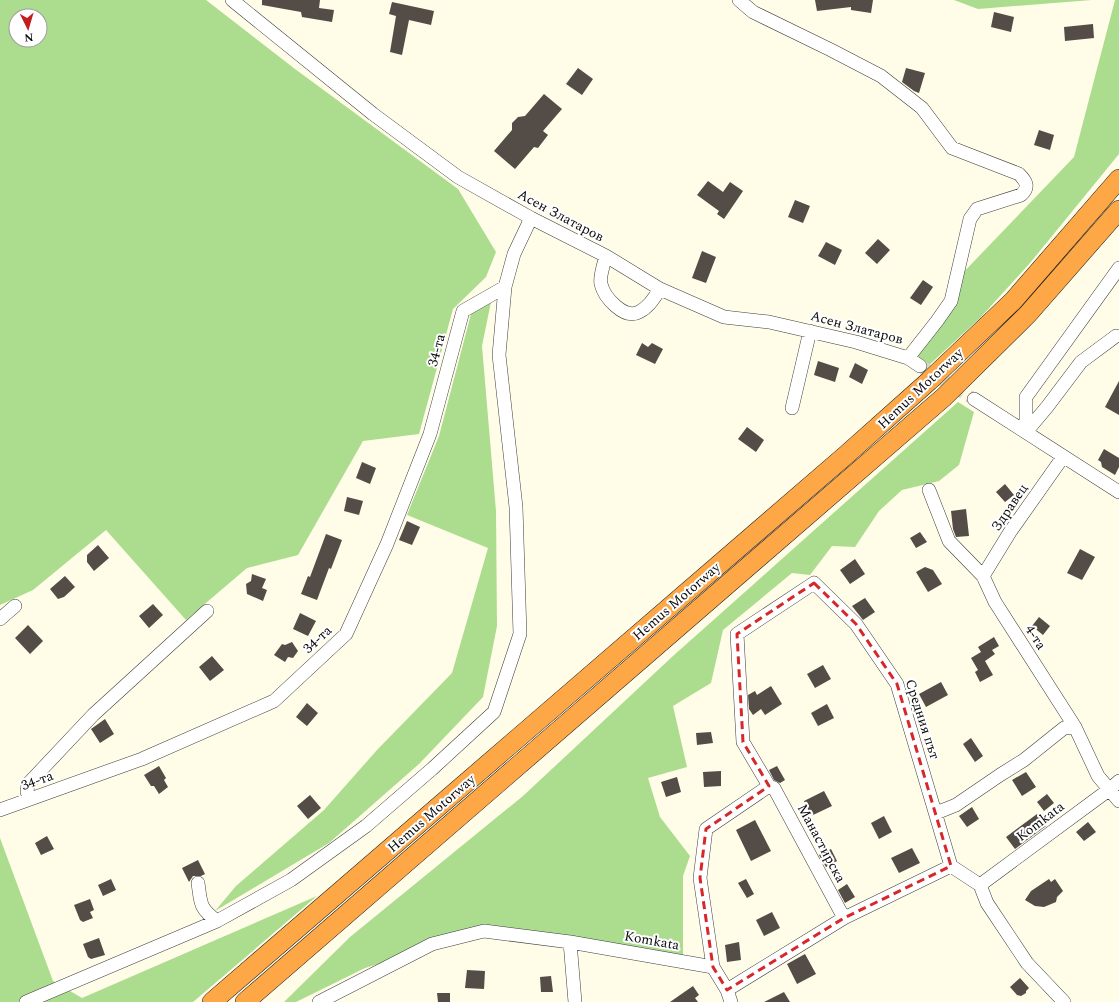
<svg xmlns="http://www.w3.org/2000/svg" width="1119" height="1002" font-family="Spectral,serif">
<style>
.forest{fill:#acdd8e;fill-rule:evenodd}
.building{fill:#544c46}
.lines{fill:none;stroke-linecap:round;stroke-linejoin:round}
.minor-tunnel{stroke:#dad8c7;stroke-width:13;stroke-dasharray:13 6;stroke-linecap:butt}
.minor-casing{stroke:#3d3d3d;stroke-width:14}
.highway-casing{stroke:#1b1b1b;stroke-width:20}
.minor{stroke:#fff;stroke-width:13}
.highway{stroke:#fea747;stroke-width:19}
.marked{fill:none;stroke:#d62828;stroke-width:3;stroke-dasharray:8 5;stroke-linejoin:round}
.labels{text-anchor:middle;stroke-width:4;stroke-linejoin:round;paint-order:stroke}
.street-label{font-size:14px;fill:#0a0a0a;stroke:#fff}
</style>
<rect width="100%" height="100%" fill="#fffce8"/>
<path class="forest" d="M 0,0 L 206,0 L 295,69 L 458,189 L 496,252 L 486,277 L 453,309 L 419,434 L 363,441 L 298,555 L 247,568 L 186,620 L 106,530 L 33,590 L 0,605 ZM 16,16 L 40,16 L 40,40 L 16,40 Z
M 954,0 L 1092,0 L 978,9 Z
M 1115,0 L 1119,0 L 1119,154 L 1030,263 L 980,318 L 928,366 L 911,358 L 958,278 L 1074,157 Z
M 492,297 L 482,346 L 496,511 L 497,626 L 483,697 L 419,764 L 329,843 L 215,911 L 236,886 L 324,810 L 377,750 L 452,673 L 488,548 L 407,515 L 439,436 L 471,314 Z
M 958,402 L 974,412 L 959,465 L 939,481 L 902,490 L 879,511 L 855,547 L 832,546 L 810,575 L 792,573 L 723,630 L 711,683 L 673,706 L 687,767 L 648,778 L 660,817 L 690,856 L 683,876 L 683,955 L 562,936 L 474,935 L 365,968 L 296,1002 L 284,1002 L 350,937 L 523,796 L 673,656 Z
M 0,838 L 53,981 L 82,998 L 317,896 L 193,1002 L 0,1002 Z"/>
<path class="building" d="M 262,0 L 320,0 L 319,8 L 334,10 L 332,22 L 302,17 L 301,12 L 262,5 Z
M 815,0 L 873,0 L 871,13 L 851,10 L 851,7 L 817,11 Z
M 392,2 L 434,11 L 431,25 L 409,20 L 402,55 L 390,52 L 396,16 L 389,14 Z
M 994,12 L 1014,17 L 1011,32 L 991,27 Z
M 1093,24 L 1094,38 L 1065,41 L 1064,27 Z
M 578,68 L 593,79 L 582,95 L 566,84 Z
M 906,68 L 925,73 L 919,93 L 914,91 L 902,82 Z
M 544,94 L 562,109 L 543,131 L 548,135 L 538,148 L 534,147 L 515,169 L 494,151 L 512,130 L 512,123 L 518,117 L 525,116 Z
M 1039,130 L 1054,135 L 1050,150 L 1034,145 Z
M 708,181 L 723,192 L 730,182 L 743,191 L 724,219 L 717,214 L 719,211 L 697,195 Z
M 795,200 L 810,206 L 803,223 L 788,217 Z
M 878,239 L 890,250 L 877,264 L 865,253 Z
M 826,242 L 842,250 L 835,265 L 818,256 Z
M 702,251 L 716,257 L 706,283 L 692,278 Z
M 923,280 L 933,287 L 921,305 L 910,298 Z
M 642,343 L 648,347 L 652,343 L 663,349 L 655,364 L 636,355 Z
M 818,361 L 839,368 L 835,382 L 814,375 Z
M 855,363 L 868,370 L 862,384 L 849,377 Z
M 1119,381 L 1119,415 L 1105,407 Z
M 747,427 L 764,440 L 756,452 L 738,439 Z
M 1104,449 L 1119,458 L 1119,467 L 1115,475 L 1102,467 L 1101,462 L 1098,460 Z
M 362,462 L 376,468 L 370,484 L 356,478 Z
M 1005,484 L 1014,495 L 1005,502 L 996,492 Z
M 347,497 L 363,501 L 359,515 L 344,511 Z
M 966,509 L 969,536 L 956,537 L 953,529 L 951,511 Z
M 407,521 L 420,527 L 412,545 L 399,540 Z
M 920,532 L 927,542 L 916,548 L 910,538 Z
M 326,534 L 342,540 L 331,569 L 329,568 L 317,600 L 301,594 L 308,576 L 310,577 Z
M 98,545 L 109,558 L 94,571 L 87,562 L 87,555 Z
M 1080,549 L 1095,557 L 1082,580 L 1067,573 Z
M 855,559 L 865,574 L 850,584 L 840,570 Z
M 925,567 L 933,570 L 942,584 L 928,592 L 916,572 Z
M 252,574 L 266,579 L 262,588 L 267,590 L 263,601 L 247,594 L 246,584 L 251,581 Z
M 65,576 L 75,587 L 64,597 L 58,599 L 50,589 Z
M 865,598 L 875,612 L 863,620 L 852,606 Z
M 153,604 L 163,615 L 149,628 L 139,616 Z
M 300,613 L 316,621 L 308,636 L 293,629 Z
M 1039,617 L 1050,626 L 1043,635 L 1032,626 Z
M 28,625 L 43,641 L 30,654 L 15,638 Z
M 994,637 L 999,646 L 992,650 L 995,654 L 985,661 L 993,675 L 980,682 L 975,672 L 978,670 L 971,658 L 981,652 L 978,647 Z
M 292,642 L 298,651 L 293,658 L 288,657 L 285,662 L 274,655 L 282,644 L 285,645 Z
M 212,656 L 224,670 L 210,681 L 199,667 Z
M 823,665 L 831,679 L 815,688 L 807,674 Z
M 941,682 L 948,695 L 926,707 L 919,694 Z
M 771,686 L 782,704 L 765,715 L 761,709 L 753,715 L 749,709 L 748,695 L 755,691 L 757,695 Z
M 307,703 L 318,713 L 307,726 L 296,717 Z
M 827,704 L 834,718 L 818,726 L 811,713 Z
M 105,719 L 114,734 L 100,743 L 91,729 Z
M 711,732 L 713,743 L 697,745 L 696,733 Z
M 971,738 L 983,756 L 975,762 L 963,744 Z
M 159,766 L 166,778 L 164,780 L 168,787 L 159,794 L 154,786 L 151,786 L 144,775 Z
M 777,766 L 785,780 L 780,783 L 774,780 L 769,770 Z
M 721,771 L 721,786 L 704,787 L 703,772 Z
M 1026,772 L 1036,787 L 1022,796 L 1012,780 Z
M 677,777 L 681,792 L 666,797 L 661,782 Z
M 824,791 L 832,806 L 811,816 L 804,801 Z
M 1047,794 L 1054,803 L 1044,811 L 1037,802 Z
M 310,795 L 321,808 L 308,819 L 297,806 Z
M 972,807 L 979,819 L 967,827 L 959,816 Z
M 1037,814 L 1046,826 L 1015,849 L 1006,837 Z
M 884,816 L 892,832 L 879,839 L 871,823 Z
M 755,820 L 771,851 L 751,861 L 736,830 Z
M 1088,822 L 1096,832 L 1084,841 L 1076,832 Z
M 47,836 L 54,849 L 41,855 L 35,843 Z
M 912,848 L 920,863 L 899,873 L 891,858 Z
M 831,849 L 837,861 L 826,867 L 819,855 Z
M 198,860 L 205,874 L 201,876 L 193,876 L 189,882 L 182,868 Z
M 111,879 L 116,890 L 103,896 L 98,885 Z
M 746,879 L 754,894 L 747,898 L 738,883 Z
M 1049,879 L 1051,882 L 1055,879 L 1063,891 L 1057,897 L 1056,902 L 1044,907 L 1035,906 L 1025,900 L 1031,891 Z
M 847,884 L 855,897 L 845,903 L 838,890 Z
M 90,899 L 94,910 L 90,912 L 93,918 L 83,922 L 80,920 L 74,905 Z
M 772,912 L 780,928 L 764,936 L 756,920 Z
M 99,938 L 105,955 L 91,959 L 88,957 L 83,944 Z
M 739,942 L 741,960 L 727,962 L 725,945 Z
M 805,954 L 816,974 L 797,984 L 787,964 Z
M 467,970 L 485,971 L 484,989 L 465,988 Z
M 551,976 L 553,992 L 541,992 L 540,977 Z
M 1020,978 L 1029,988 L 1026,991 L 1026,993 L 1021,996 L 1017,995 L 1010,987 Z
M 693,986 L 699,995 L 695,998 L 698,1002 L 670,1002 Z
M 784,992 L 790,1002 L 764,1002 Z
M 437,993 L 450,993 L 450,1002 L 438,1002 Z"/>
<g class="lines">
<path class="minor-tunnel" d="M 920,366 L 974,399"/>
<defs>
<path id="minor" d="M 232,0 L 373,114 L 458,177 L 531,218 L 606,256 L 660,289 L 724,317 L 769,322 L 856,342 L 908,358 L 920,366
M 739,0 L 753,12 L 831,50 L 881,76 L 922,108 L 952,148 L 1019,174 C 1026,181 1030,187 1021,195 L 977,209 L 970,219 L 951,301 L 937,321 L 908,358
M 606,256 C 604,263 599,278 601,284 C 604,297 624,320 639,312 C 649,307 654,298 660,289
M 974,399 L 1119,492
M 792,408 L 810,331
M 1026,432 L 1026,397 L 1119,268
M 1026,432 L 1047,407 L 1081,362 L 1116,336
M 929,490 L 949,541 L 983,576 L 995,602 L 1075,727 L 1098,776 L 1119,801
M 983,576 L 1010,532 L 1063,457
M 0,619 L 15,606
M 769,786 L 774,788 L 844,918
M 30,799 L 27,792 L 28,784 L 93,715 L 207,611
M 0,810 L 142,759 L 274,701 L 346,634 L 387,544 L 430,434 L 463,311 L 505,287
M 936,813 L 956,805 L 1000,775 L 1024,760 L 1064,728 L 1075,727
M 198,883 C 201,903 199,908 217,921
M 980,885 L 1110,789 L 1119,781
M 570,942 L 575,1002
M 713,967 L 700,878 L 706,829 L 769,786 L 743,742 L 737,634 L 814,583 L 856,624 L 897,684 L 951,866 L 980,885 L 987,903 L 1027,963 L 1064,1002
M 727,990 L 844,918 L 951,866
M 26,1002 L 217,921 L 291,880 L 366,826 L 432,769 L 494,712 L 520,634 L 516,507 L 499,355 L 505,287 L 514,254 L 531,218
M 319,1002 L 432,944 L 484,931 L 570,942 L 713,967 L 727,990 L 731,1002"/>
<path id="highway" d="M 212,1002 L 846,455 L 929,381 L 1013,301 L 1119,179
M 245,1002 L 944,397 L 1028,314 L 1119,210"/>
</defs>
<use href="#minor" class="minor-casing"/>
<use href="#highway" class="highway-casing"/>
<use href="#minor" class="minor"/>
<use href="#highway" class="highway"/>
</g>
<path class="marked" d="M 814,583 L 856,624 L 897,684 L 951,866 L 844,918 L 727,990 L 713,967 L 700,878 L 706,829 L 769,786 L 743,742 L 737,634 Z"/>
<g class="labels">
<g class="street-label">
<text transform="translate(561 215) rotate(28)" y="5">Асен Златаров</text>
<text transform="translate(857 327) rotate(15)" y="5">Асен Златаров</text>
<text transform="translate(436 350) rotate(-75)" y="5">34-та</text>
<text transform="translate(920 388) rotate(-43)" y="5">Hemus Motorway</text>
<text transform="translate(1009 507) rotate(-56)" y="5">Здравец</text>
<text transform="translate(676 601) rotate(-41)" y="5">Hemus Motorway</text>
<text transform="translate(1036 637) rotate(57)" y="5">4-та</text>
<text transform="translate(317 639) rotate(-43)" y="5">34-та</text>
<text transform="translate(923 719) rotate(72)" y="5">Средния път</text>
<text transform="translate(37 780) rotate(-20)" y="5">34-та</text>
<text transform="translate(431 813) rotate(-41)" y="5">Hemus Motorway</text>
<text transform="translate(1040 821) rotate(-37)" y="5">Komkata</text>
<text transform="translate(822 843) rotate(62)" y="5">Манастирска</text>
<text transform="translate(652 940) rotate(10)" y="5">Komkata</text>
</g>
</g>
<g transform="translate(28 28) rotate(175)"><circle r="19" fill="#ffffff" stroke="#9d9d9d"/>
<path d="M0-3L7 15L0 10L-7 15Z" fill="#c21e1b"/>
<text y="-6" font-size="11" font-weight="bold" text-anchor="middle" fill="#0a0a0a">N</text>
</g>
</svg>
